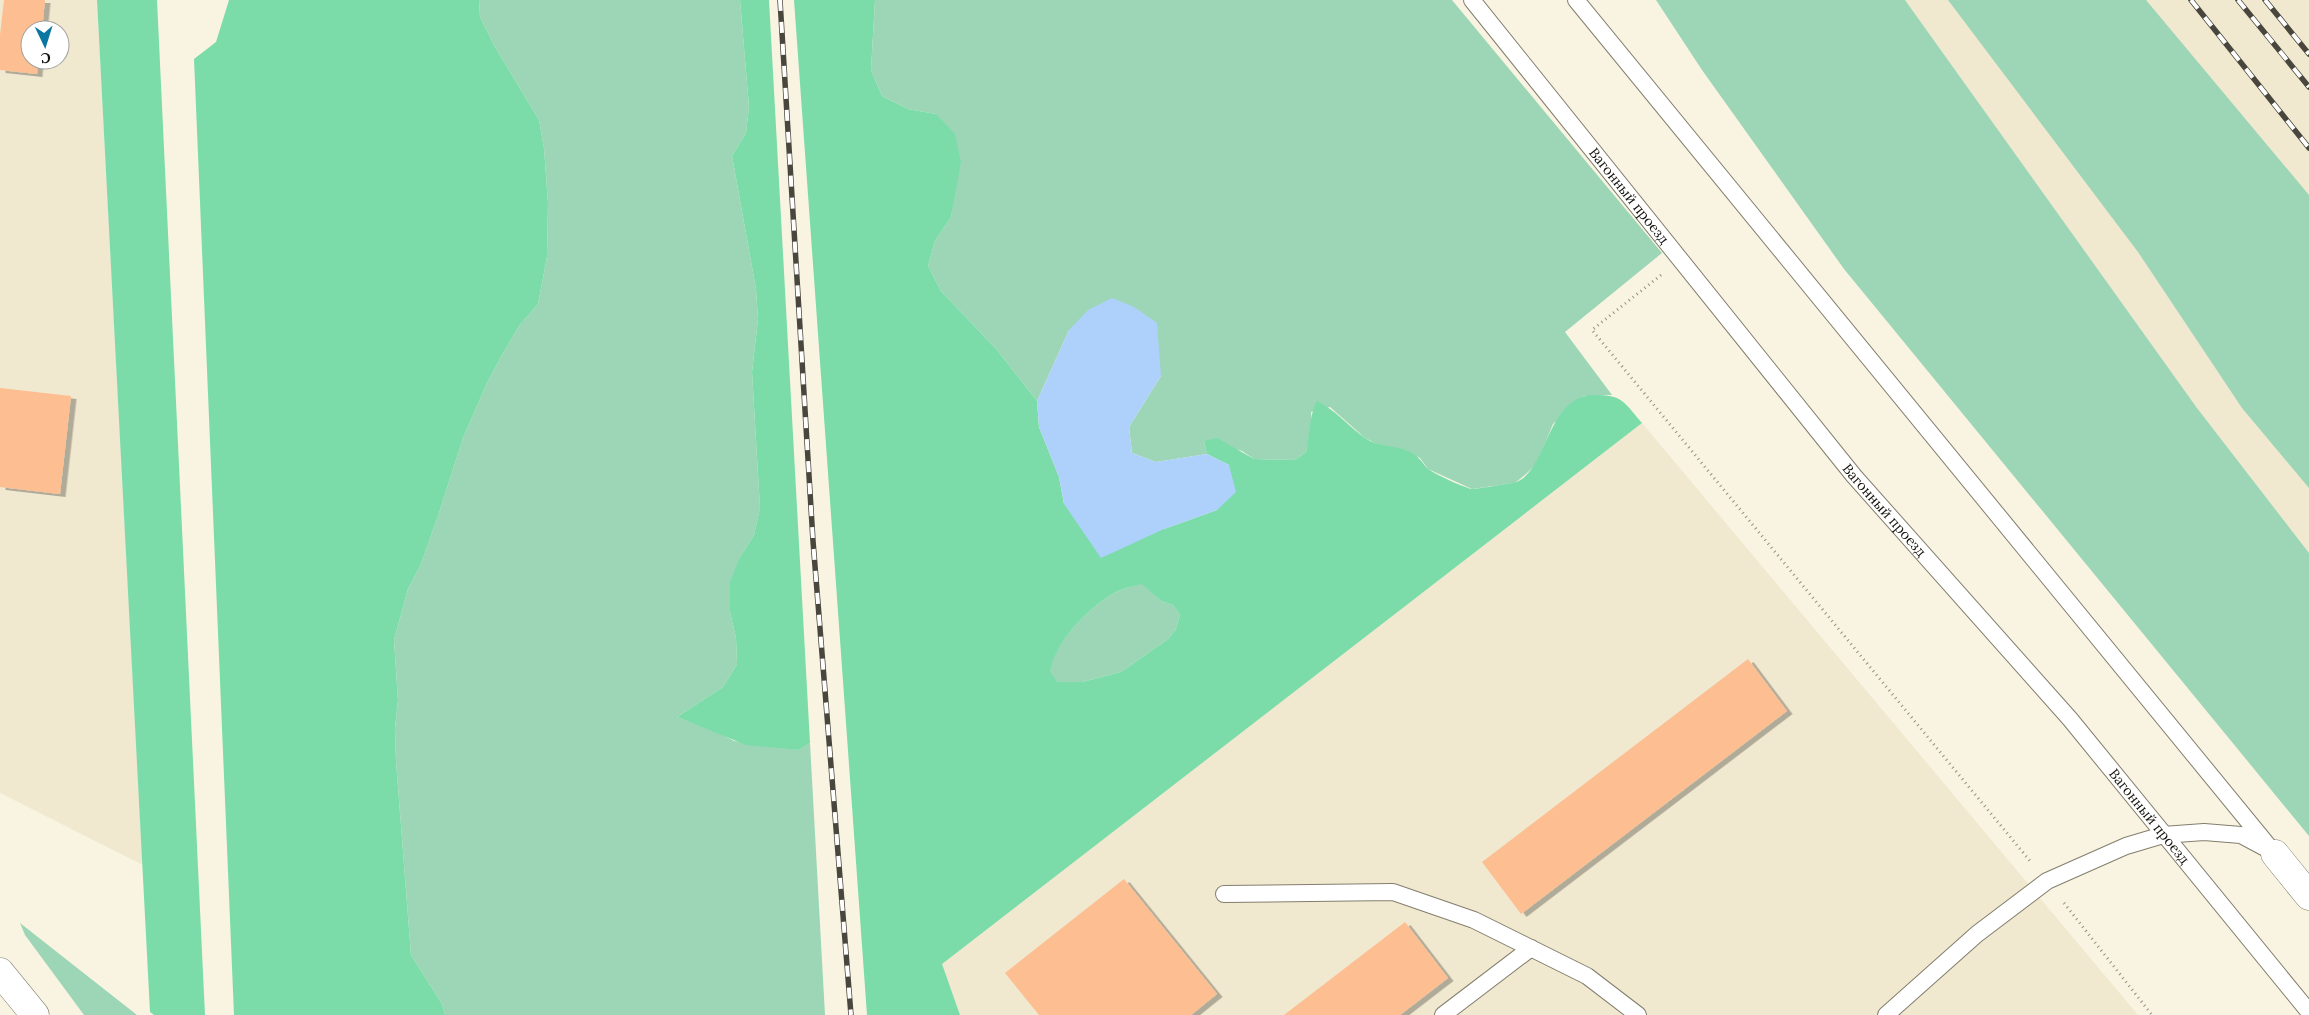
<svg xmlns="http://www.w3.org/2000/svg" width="2309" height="1015" font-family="Lora,serif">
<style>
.built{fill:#f0e8cf;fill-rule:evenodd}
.green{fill:#9cd6b6}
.forest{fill:#7bdcaa;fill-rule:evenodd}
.water{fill:#aed1fb}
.building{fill:#fdbf92;filter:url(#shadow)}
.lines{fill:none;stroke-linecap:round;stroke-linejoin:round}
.lane-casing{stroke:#837e6d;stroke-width:18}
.street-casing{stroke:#837e6d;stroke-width:29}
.secondary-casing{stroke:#837e6d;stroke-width:29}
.path{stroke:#938f82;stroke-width:3;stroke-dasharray:1 4;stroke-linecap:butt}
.lane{stroke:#fff;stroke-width:16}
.street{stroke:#fff;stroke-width:28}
.secondary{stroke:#fff;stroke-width:28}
.rail-casing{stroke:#49473d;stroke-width:5.5}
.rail{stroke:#fff;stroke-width:4;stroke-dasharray:11;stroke-linecap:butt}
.labels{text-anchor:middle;stroke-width:4;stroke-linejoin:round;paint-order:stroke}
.street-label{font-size:14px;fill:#13110b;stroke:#fff}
</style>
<defs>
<filter id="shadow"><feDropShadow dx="5.5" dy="3" stdDeviation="0" flood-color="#0004"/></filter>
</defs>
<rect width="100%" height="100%" fill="#f9f4e1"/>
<path class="built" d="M 0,0 L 97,0 L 143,865 L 0,793 ZM 30,30 L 60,30 L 60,60 L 30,60 Z
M 1905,0 L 2309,0 L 2309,553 L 2197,408 Z
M 1642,423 L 2138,1015 L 960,1015 L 941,964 Z"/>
<path class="green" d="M 479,0 L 740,0 L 749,107 L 746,133 L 732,156 L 756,289 L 758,319 L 752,372 L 760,508 L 754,535 L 740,557 L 730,612 L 736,638 L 737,664 L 723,687 L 677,717 L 721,734 L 734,741 L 799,750 L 810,743 L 825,1015 L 445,1015 L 442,1004 L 411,955 L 396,761 L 395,728 L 398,700 L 394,640 L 408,589 L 421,564 L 439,513 L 463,438 L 487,383 L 502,355 L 519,326 L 538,304 L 547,257 L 548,203 L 544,148 L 539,120 L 495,47 L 480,17 Z
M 875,0 L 1452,0 L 1662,253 L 1565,332 L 1612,395 L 1584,396 L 1553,424 L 1537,463 L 1526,474 L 1515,483 L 1472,489 L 1428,469 L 1420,458 L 1407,451 L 1377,444 L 1365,438 L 1330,407 L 1311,412 L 1312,425 L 1306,452 L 1295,460 L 1254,459 L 1242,451 L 1204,441 L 1207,454 L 1156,462 L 1132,453 L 1129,427 L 1161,376 L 1069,330 L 1037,401 L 997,350 L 941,291 L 928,266 L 935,241 L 951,217 L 955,190 L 936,114 L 908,109 L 882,96 L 871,70 Z
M 1656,0 L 1905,0 L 2197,408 L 2309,553 L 2309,836 L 1844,269 L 1702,70 Z
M 1948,0 L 2146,0 L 2309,195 L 2309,488 L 2242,408 L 2138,252 Z
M 1142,583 L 1161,601 L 1173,605 L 1180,615 L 1176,629 L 1168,639 L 1121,672 L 1082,682 L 1058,682 L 1049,672 C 1055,641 1089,607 1116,592 C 1124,588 1134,586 1142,583 Z
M 20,923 L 137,1015 L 84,1015 L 25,935 Z"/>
<path class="forest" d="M 97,0 L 157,0 L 205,1015 L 154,1015 L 150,1012 Z
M 229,0 L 479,0 L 480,17 L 495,47 L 539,120 L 544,148 L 548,203 L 547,257 L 538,304 L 519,326 L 502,355 L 487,383 L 463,438 L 439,513 L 421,564 L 408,589 L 394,640 L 398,700 L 395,728 L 396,761 L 411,955 L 442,1004 L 445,1015 L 234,1015 L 194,59 L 216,42 Z
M 740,0 L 769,0 L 810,743 L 799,750 L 746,745 L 677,717 L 723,687 L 737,664 L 736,638 L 730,612 L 730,582 L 740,557 L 754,535 L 760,508 L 752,372 L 758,319 L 756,289 L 732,156 L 746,133 L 749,107 Z
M 794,0 L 875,0 L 871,70 L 882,96 L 908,109 L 936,114 L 955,134 L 961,162 L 951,217 L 935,241 L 928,266 L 941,291 L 997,350 L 1037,401 L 1039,427 L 1059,477 L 1064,504 L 1164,529 L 1217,510 L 1229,465 L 1207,454 L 1204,441 L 1217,438 L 1254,459 L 1295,460 L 1306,452 C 1310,436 1309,415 1317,401 C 1336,410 1348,426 1365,438 C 1378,447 1394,445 1408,451 C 1418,455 1421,461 1427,468 C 1432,473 1465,488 1472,489 C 1476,489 1507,484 1513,483 C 1548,475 1545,397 1593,395 C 1623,395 1623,401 1642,423 L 942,964 L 960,1015 L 867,1015 ZM 1142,584 L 1161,601 L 1173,605 L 1180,615 L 1176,629 L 1168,639 L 1121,672 L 1082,682 L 1058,682 L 1050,672 C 1055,641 1089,607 1116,592 C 1124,588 1134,586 1142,584 Z"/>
<path class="water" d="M 1112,298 L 1134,307 L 1157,323 L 1161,376 L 1129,427 L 1132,453 L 1156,462 L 1207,454 L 1229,465 L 1236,492 L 1217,510 L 1164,529 L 1101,558 L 1064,504 L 1059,477 L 1039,427 L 1037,401 L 1069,330 L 1088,310 Z"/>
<path class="building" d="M 4,0 L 45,0 L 42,30 L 30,30 L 30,60 L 38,60 L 37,74 L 0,70 L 0,35 Z
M 0,388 L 71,396 L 60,494 L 0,487 Z
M 1748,659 L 1787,711 L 1521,914 L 1482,862 Z
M 1124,879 L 1217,994 L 1191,1015 L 1039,1015 L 1005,973 Z
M 1405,922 L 1448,978 L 1400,1015 L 1284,1015 Z"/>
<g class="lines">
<defs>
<g id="lane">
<path id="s1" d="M 1472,0 L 1854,476 L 2070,719 L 2309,1012"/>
<path d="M 1576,0 L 2275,854"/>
<path d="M 1224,894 L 1393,892 L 1474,920 L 1587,976 L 1638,1015"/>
<path d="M 1443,1015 L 1531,948"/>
<path d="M 1886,1015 L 1977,934 L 2047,881 L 2126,846 L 2163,835 L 2204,832 L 2241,835 L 2269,850"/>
</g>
<path id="street" d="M 2275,854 L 2309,896"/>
<path id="secondary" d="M 0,972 L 35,1015"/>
</defs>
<use href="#lane" class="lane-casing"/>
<use href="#street" class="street-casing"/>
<use href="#secondary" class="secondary-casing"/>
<path class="path" d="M 1661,275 L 1592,330 L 2030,861
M 2064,903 L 2152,1015"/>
<use href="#lane" class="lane"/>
<use href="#street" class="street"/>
<use href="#secondary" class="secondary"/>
<defs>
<path id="rail" d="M 780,0 L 813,541 L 851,1015
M 2191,0 L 2309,148
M 2238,0 L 2309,87
M 2265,0 L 2309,54"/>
</defs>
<use href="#rail" class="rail-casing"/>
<use href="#rail" class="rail"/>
</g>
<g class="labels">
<g class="street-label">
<text dy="5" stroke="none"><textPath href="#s1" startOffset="251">Вагонный проезд</textPath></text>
<text dy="5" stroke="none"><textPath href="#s1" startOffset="656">Вагонный проезд</textPath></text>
<text dy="5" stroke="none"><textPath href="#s1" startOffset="1061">Вагонный проезд</textPath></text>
</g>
</g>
<g transform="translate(45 45) rotate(176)"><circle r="24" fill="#ffffff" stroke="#a1a09d"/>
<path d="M0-4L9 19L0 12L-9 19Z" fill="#0977a1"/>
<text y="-8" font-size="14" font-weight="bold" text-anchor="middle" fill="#13110b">С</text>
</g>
</svg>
